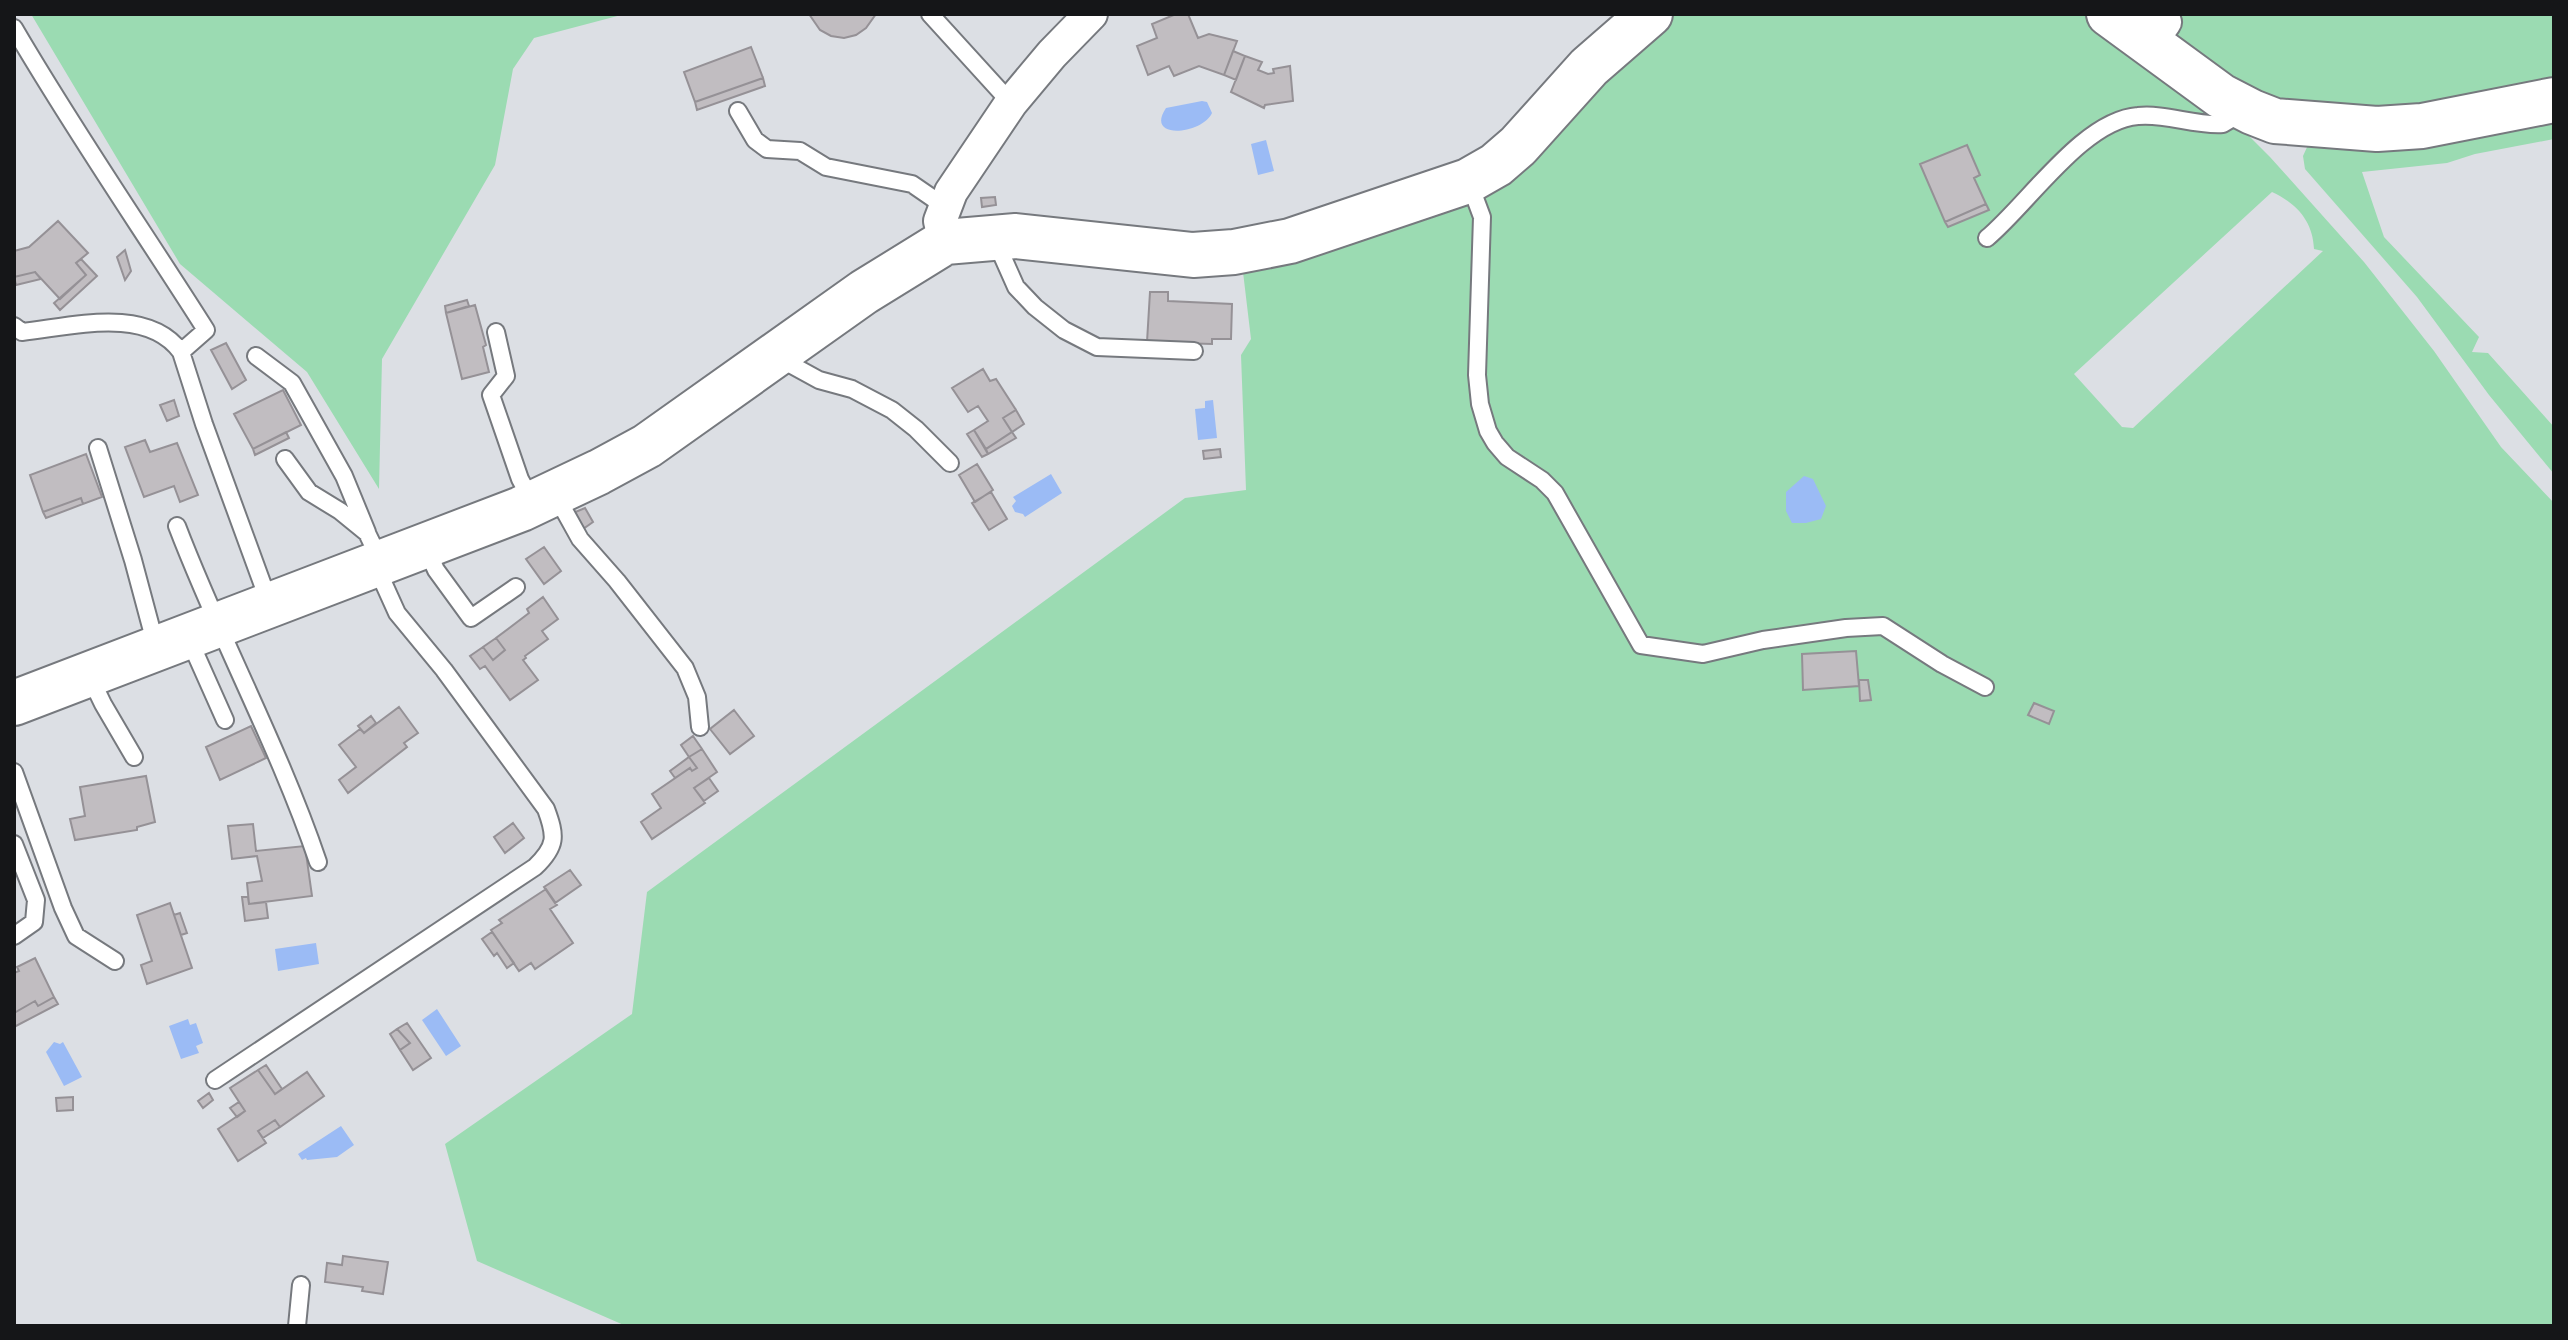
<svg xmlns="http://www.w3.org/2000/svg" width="2568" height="1340" font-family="'Crimson Pro',serif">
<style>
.green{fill:#9bdbb2;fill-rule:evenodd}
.water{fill:#9bbbf5}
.building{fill:#c1bdc1;stroke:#959196;stroke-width:2}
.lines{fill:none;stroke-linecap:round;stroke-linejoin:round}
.lane-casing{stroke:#76797e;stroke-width:20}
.street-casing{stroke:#76797e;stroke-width:36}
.secondary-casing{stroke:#76797e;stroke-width:48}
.lane{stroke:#fff;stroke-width:16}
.street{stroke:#fff;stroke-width:32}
.secondary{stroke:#fff;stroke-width:44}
</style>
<rect width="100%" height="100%" fill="#dcdfe4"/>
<path class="green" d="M 31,14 L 625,14 L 534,38 L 513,69 L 495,165 L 382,359 L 379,489 L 307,372 L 180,264 Z
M 1672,14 L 2091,14 L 2244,131 L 2270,157 L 2364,262 L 2434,351 L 2501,447 L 2554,503 L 2554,1326 L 626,1326 L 477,1261 L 445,1144 L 632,1014 L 647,892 L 1185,498 L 1246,490 L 1241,355 L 1251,339 L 1243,272 L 1461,206 ZM 2272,192 C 2296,203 2313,221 2314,249 L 2323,251 L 2133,428 L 2122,427 L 2074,374 Z
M 2130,14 L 2554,14 L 2554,90 L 2462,107 L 2274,110 Z
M 2554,113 L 2554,139 L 2475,154 L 2447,163 L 2362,172 L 2384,237 L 2479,337 L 2472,352 L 2488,353 L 2554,427 L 2554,474 L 2489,395 L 2417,297 L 2305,169 L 2303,156 L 2308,145 Z"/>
<path class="water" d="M 1202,101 L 1207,102 L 1212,113 C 1203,134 1144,141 1166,108 Z
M 1266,140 L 1274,171 L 1258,175 L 1251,144 Z
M 1213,400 L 1217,438 L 1198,440 L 1195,409 L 1205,408 L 1205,401 Z
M 1051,474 L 1062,493 L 1025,517 L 1023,514 L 1015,512 L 1012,506 L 1016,501 L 1013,497 Z
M 1804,476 L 1813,479 L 1826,506 L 1821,519 L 1806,523 L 1792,523 L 1786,511 L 1786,492 Z
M 316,943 L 319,964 L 278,971 L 275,949 Z
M 437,1009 L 461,1046 L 446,1056 L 422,1020 Z
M 188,1019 L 190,1025 L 196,1023 L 203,1043 L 196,1046 L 199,1053 L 181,1059 L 169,1026 Z
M 54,1042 L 60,1044 L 63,1042 L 82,1077 L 64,1086 L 46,1052 Z
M 341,1126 L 354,1145 L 337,1157 L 307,1160 L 306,1158 L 302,1160 L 298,1154 Z"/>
<path class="building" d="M 809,14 L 876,14 L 866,28 L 856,35 L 844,38 L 831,36 L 820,30 Z
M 1176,14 L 1188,14 L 1198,38 L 1209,34 L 1237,41 L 1224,75 L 1199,66 L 1174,76 L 1169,66 L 1148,75 L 1137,46 L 1157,38 L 1152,24 Z
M 751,47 L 763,78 L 695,102 L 684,72 Z
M 1233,51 L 1245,56 L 1236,80 L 1224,75 Z
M 1245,56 L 1262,62 L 1258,70 L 1268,74 L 1274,73 L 1273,69 L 1290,66 L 1293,101 L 1265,105 L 1264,108 L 1231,92 Z
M 763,78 L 765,86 L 697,110 L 695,102 Z
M 1967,145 L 1980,175 L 1974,178 L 1986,204 L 1945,222 L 1920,164 Z
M 995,197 L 996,205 L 982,207 L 981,198 Z
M 1986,204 L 1989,210 L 1948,227 L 1945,222 Z
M 58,221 L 88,253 L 76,263 L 86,275 L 60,299 L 35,272 L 14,277 L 14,251 L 29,247 Z
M 125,250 L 131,271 L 125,280 L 117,257 Z
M 81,259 L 97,276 L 60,310 L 54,303 L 86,275 L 76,263 Z
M 35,272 L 41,279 L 16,285 L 14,277 Z
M 1150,292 L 1168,292 L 1168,301 L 1232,304 L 1231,339 L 1212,339 L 1212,344 L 1147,342 Z
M 467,300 L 469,306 L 446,313 L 445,306 Z
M 475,305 L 486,345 L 483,347 L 489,372 L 462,379 L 446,313 Z
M 226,343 L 246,380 L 232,389 L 211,350 Z
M 983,369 L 990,381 L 996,379 L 1016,410 L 1003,418 L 1012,432 L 986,449 L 974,430 L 988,421 L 978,406 L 968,412 L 952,388 Z
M 283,390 L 301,425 L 253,449 L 234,414 Z
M 174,400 L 179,416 L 167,421 L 160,405 Z
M 1016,410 L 1024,424 L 1012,432 L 1003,418 Z
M 974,430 L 988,454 L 982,457 L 967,434 Z
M 286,432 L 289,438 L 255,455 L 253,449 Z
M 1012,432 L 1016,438 L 988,454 L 986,449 Z
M 145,440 L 150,452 L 177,443 L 198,495 L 180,502 L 174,486 L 144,497 L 125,447 Z
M 1220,449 L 1221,457 L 1204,459 L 1203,451 Z
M 86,454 L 102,497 L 83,504 L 81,498 L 43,512 L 30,475 Z
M 977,464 L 993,490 L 975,502 L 959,475 Z
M 991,492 L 1007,519 L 989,530 L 972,503 Z
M 81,498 L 83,504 L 46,518 L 43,512 Z
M 585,508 L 593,522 L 583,529 L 573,513 Z
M 544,547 L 561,571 L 544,584 L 526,559 Z
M 543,597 L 558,619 L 542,631 L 548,639 L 525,656 L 526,658 L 523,660 L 538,680 L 510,700 L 485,666 L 480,669 L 470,656 L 483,647 L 493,660 L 505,650 L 496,638 L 529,613 L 527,609 Z
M 496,638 L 505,650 L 493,660 L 483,647 Z
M 1856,651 L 1859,686 L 1803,690 L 1802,654 Z
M 1859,680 L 1868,680 L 1871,700 L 1860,701 Z
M 2034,703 L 2054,711 L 2049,724 L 2028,715 Z
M 399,707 L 418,733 L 404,743 L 407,747 L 348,793 L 339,780 L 356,767 L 339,745 L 360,729 L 364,733 Z
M 734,710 L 754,736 L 730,754 L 710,729 Z
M 371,716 L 376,723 L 364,733 L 358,726 Z
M 251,726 L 266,758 L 220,780 L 206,747 Z
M 693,736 L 702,749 L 689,757 L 681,745 Z
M 702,749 L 717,772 L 694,788 L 705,803 L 652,839 L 641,822 L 661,808 L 652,794 L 690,768 L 692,771 L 697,768 L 689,757 Z
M 689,757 L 697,768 L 692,771 L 690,768 L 675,778 L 670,771 Z
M 146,776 L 155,822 L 137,827 L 137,830 L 75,840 L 70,819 L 85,816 L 80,787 Z
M 709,778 L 718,791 L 704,801 L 694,788 Z
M 513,823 L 524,838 L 505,853 L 494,837 Z
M 253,824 L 256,851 L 305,846 L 312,896 L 249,904 L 247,883 L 262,881 L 257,856 L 232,859 L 228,826 Z
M 570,870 L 581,885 L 555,903 L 544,887 Z
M 546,889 L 557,905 L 550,909 L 573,943 L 535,969 L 531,963 L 519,971 L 491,930 L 502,923 L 499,920 Z
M 242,897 L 248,897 L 249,904 L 266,902 L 268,918 L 245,921 Z
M 170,903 L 192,968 L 147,984 L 141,965 L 152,961 L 137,915 Z
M 180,913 L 187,933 L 181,935 L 174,915 Z
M 492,932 L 514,963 L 507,968 L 497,953 L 494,956 L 482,939 Z
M 35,958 L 54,997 L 38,1006 L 35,1001 L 14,1013 L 14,973 L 19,971 L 17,967 Z
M 54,997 L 58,1004 L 14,1027 L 14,1013 L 35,1001 L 38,1006 Z
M 407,1023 L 431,1058 L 413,1070 L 400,1050 L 410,1043 L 397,1029 Z
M 397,1029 L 410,1043 L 400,1050 L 390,1034 Z
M 266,1065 L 282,1089 L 275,1094 L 258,1070 Z
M 258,1070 L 275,1094 L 307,1072 L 324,1096 L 280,1127 L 275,1120 L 258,1131 L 266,1143 L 238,1161 L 218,1129 L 245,1111 L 230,1088 Z
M 209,1093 L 213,1100 L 203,1108 L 198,1101 Z
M 73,1097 L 73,1110 L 57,1111 L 56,1098 Z
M 239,1102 L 245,1111 L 237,1117 L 230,1108 Z
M 275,1120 L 280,1127 L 263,1138 L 258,1131 Z
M 343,1256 L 388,1262 L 383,1294 L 362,1291 L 363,1287 L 325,1282 L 327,1263 L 342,1265 Z"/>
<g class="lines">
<defs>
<path id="lane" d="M 930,14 L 1011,103
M 14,28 C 74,131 142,229 206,330 L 181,352
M 738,111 L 755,140 L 767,149 L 800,151 L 826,167 L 912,184 L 944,206
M 1469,182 L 1482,217 L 1477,375 L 1480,404 L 1488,431 L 1495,443 L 1507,457 L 1542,480 L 1555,493 L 1641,645 L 1703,654 L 1763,640 L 1846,628 L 1883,626 L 1942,664 L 1985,687
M 1987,238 C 2028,204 2083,120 2138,116 C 2166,113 2194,126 2223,124 L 2233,118 L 2239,108
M 996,242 L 1016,287 L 1035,307 L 1064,330 L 1097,347 L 1194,351
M 14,326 L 22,332 C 70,327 147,305 181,352 L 204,424 L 269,602
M 496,332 L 506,376 L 491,395 L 520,479 L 532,501
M 256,356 L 292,383 L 344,476 L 367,532
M 777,357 L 819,380 L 852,389 L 892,410 L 916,429 L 950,463
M 98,448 L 133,560 L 156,646
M 555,494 L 580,539 L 617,581 L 685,668 L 697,697 L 700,727
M 177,526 C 220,639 279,747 318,862
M 426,548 L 436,570 L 471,618 L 516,587
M 188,637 L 225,720
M 89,675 L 103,704 L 134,757
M 14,772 L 63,908 L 76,936 L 115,961
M 14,844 L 36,900 L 34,922 L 14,936
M 215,1080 L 535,867 C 557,846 556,836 546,809 L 444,670 L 397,613 L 383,582 L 381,562 L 367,533 L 340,511 L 309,492 L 285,459
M 297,1326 L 301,1285"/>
<path id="street" d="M 2150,43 L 2165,22 L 2162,14
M 945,242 L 940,221 L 951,192 L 1011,103 L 1052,54 L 1091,14"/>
<path id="secondary" d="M 2109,14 L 2221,96 L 2252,112 L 2275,121 L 2377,129 L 2422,126 L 2554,100
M 14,703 L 521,509 L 599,472 L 647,446 L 864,292 L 945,242 L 1016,236 L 1193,255 L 1234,252 L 1290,241 L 1468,181 L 1496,165 L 1518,146 L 1589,67 L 1650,14"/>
</defs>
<use href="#lane" class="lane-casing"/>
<use href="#street" class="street-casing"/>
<use href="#secondary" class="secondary-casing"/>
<use href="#lane" class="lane"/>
<use href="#street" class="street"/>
<use href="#secondary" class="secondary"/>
</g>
<rect width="2568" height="1340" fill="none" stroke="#151618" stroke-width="32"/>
</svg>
